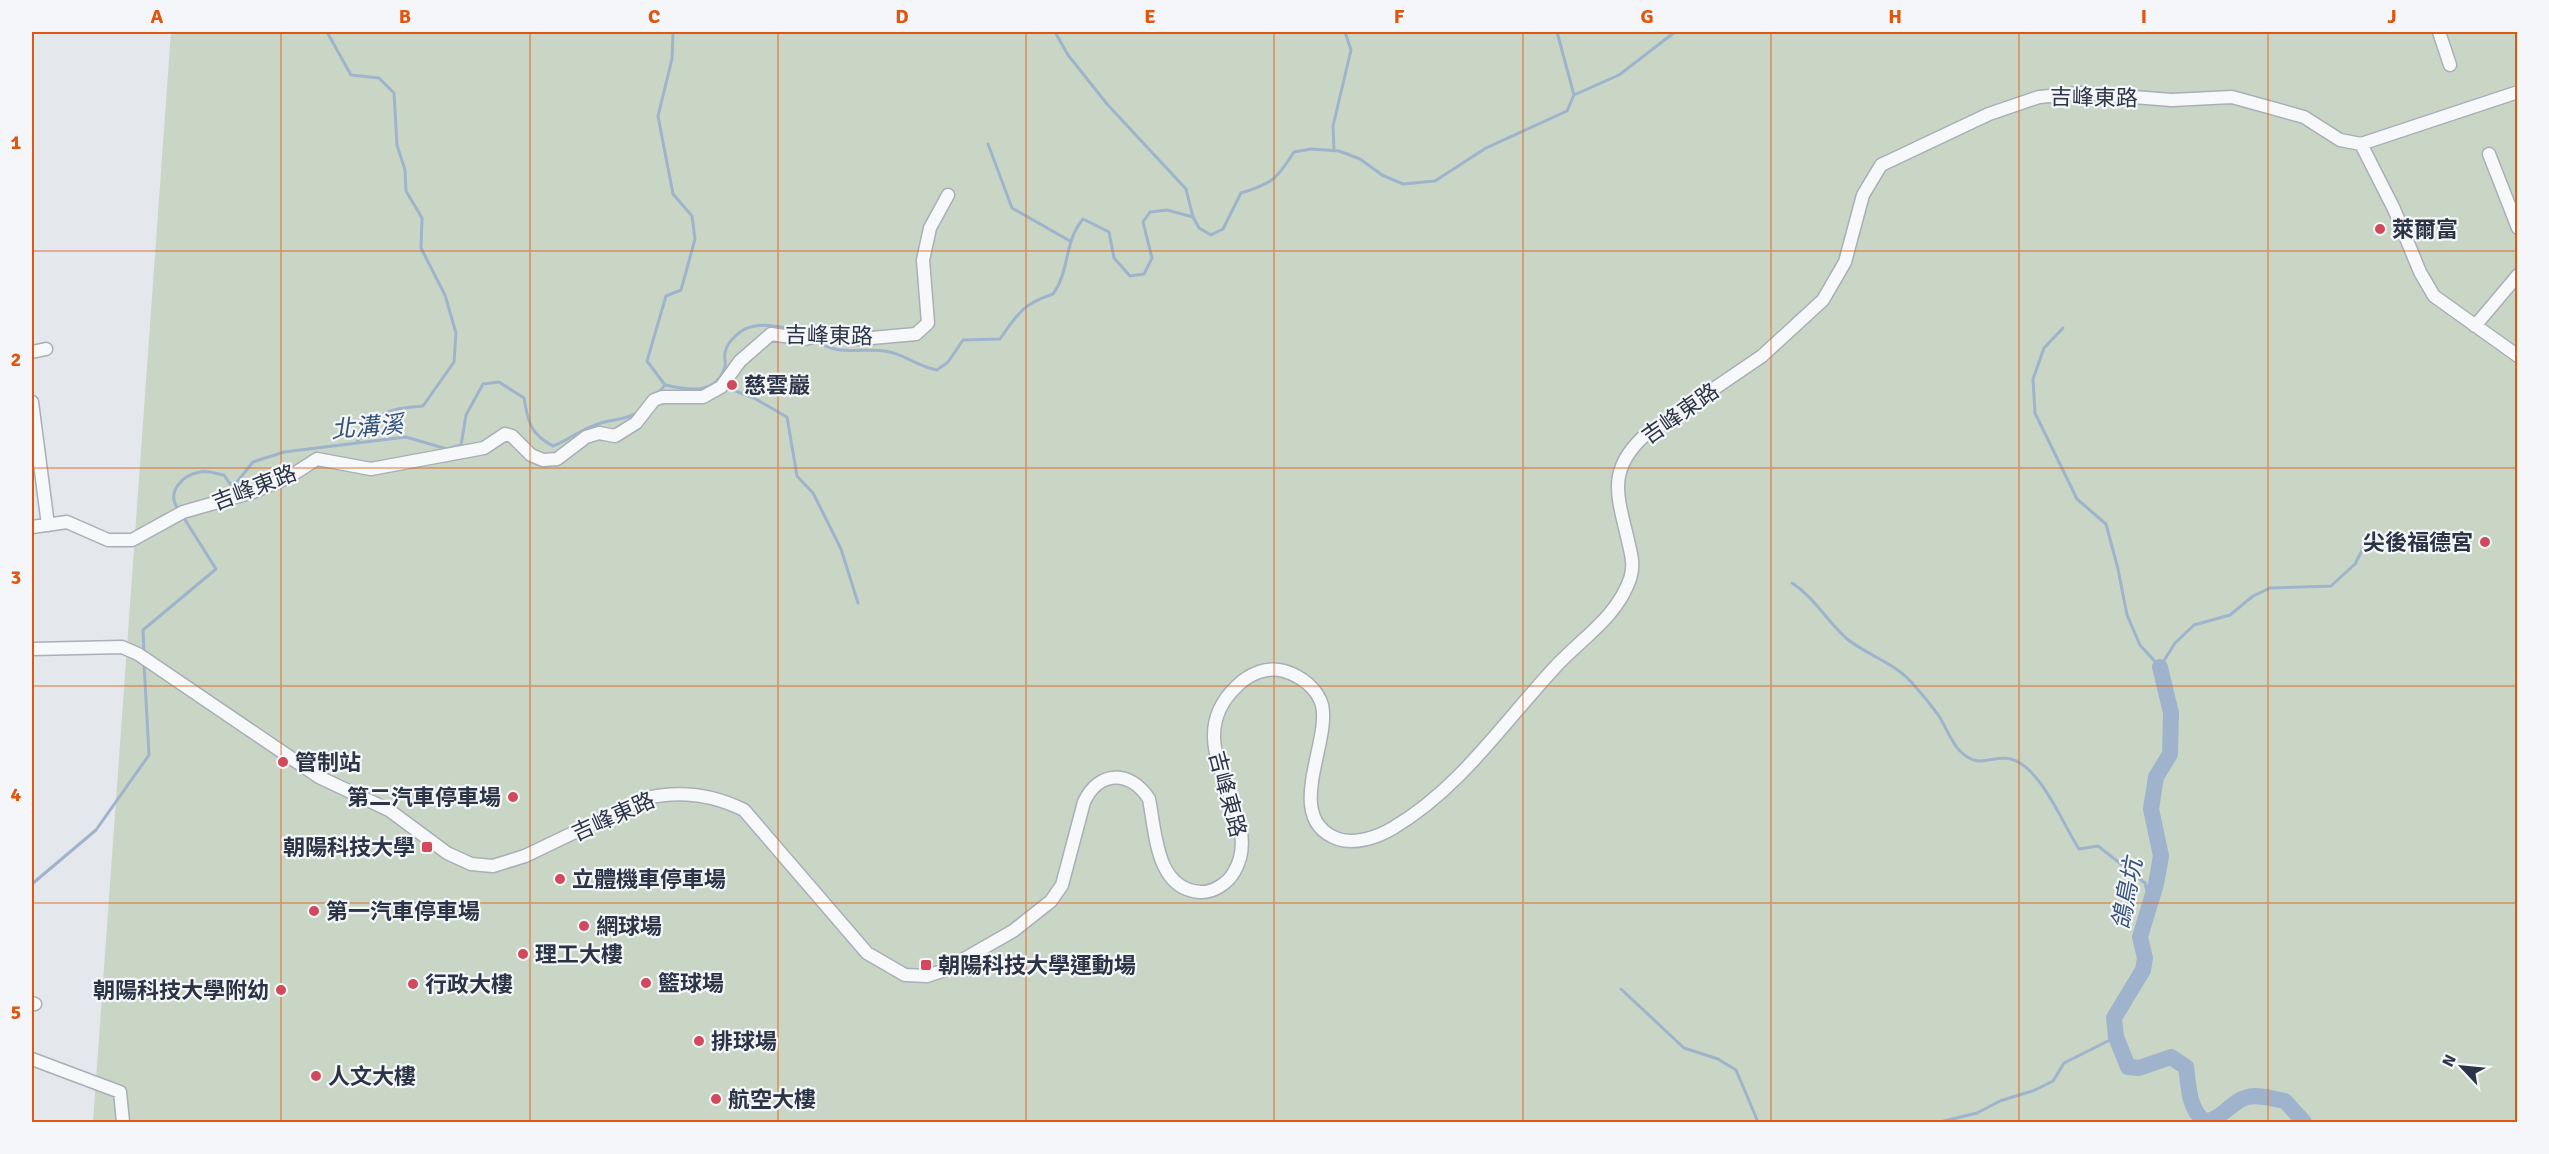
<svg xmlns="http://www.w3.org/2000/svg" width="2549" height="1154" font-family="Signika,'Noto Sans TC',sans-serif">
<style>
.green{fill:#c9d6c5}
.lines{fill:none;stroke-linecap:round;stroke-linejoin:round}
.stream{stroke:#9fb4cc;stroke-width:3}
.river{stroke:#9fb4cc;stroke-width:16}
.minor-casing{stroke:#a9aeb7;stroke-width:15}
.minor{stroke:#f7f8fa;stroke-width:12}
.grid{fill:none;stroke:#df570f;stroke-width:1.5;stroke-opacity:0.55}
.poi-dot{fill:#d1495b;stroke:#f4f6f9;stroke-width:2}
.labels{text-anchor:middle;stroke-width:4.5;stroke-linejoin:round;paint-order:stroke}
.street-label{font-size:22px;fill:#2b3445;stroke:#f4f6f9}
.poi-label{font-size:22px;font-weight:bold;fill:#2b3445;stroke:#f4f6f9;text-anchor:start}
.water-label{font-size:24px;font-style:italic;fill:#34527a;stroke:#f4f6f9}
.neatline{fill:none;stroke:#df570f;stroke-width:2}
.grid-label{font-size:20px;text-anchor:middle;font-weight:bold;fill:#df570f}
</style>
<rect width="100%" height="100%" fill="#e4e7ec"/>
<path class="green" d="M 171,32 L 2517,32 L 2517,1122 L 93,1122 Z"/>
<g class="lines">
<path class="stream" d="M 327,32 L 351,75 L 379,78 L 394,93 L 397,145 L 405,170 L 406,191 L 422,218 L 421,248 L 445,295 L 456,333 L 454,362 L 423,406 C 387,409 378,411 357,442
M 1055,32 L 1068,55 L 1107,104 L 1186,189 L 1193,217
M 1574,95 L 1619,75 L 1675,32
M 988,144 L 1012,208 L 1070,241
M 1334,151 L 1333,126 L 1351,50 L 1345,32
M 2063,328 L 2044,348 L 2033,379 L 2035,413 L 2077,499 L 2106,524 L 2118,569 L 2127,615 L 2140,645 L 2160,667 L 2175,643 L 2194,625 L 2230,615 L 2253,596 L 2270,588 L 2331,586 L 2355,564 L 2371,533
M 817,340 C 832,356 864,348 885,351 C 903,353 918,367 937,370 L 948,362 L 963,340 L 1000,339 C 1018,313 1023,304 1053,294 C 1070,271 1064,241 1083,219 L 1109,232 L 1114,258 L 1130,276 L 1144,274 L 1152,258 L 1143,222 L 1150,212 L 1167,210 L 1193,217 L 1199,228 L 1211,235 L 1223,229 L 1241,193 C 1273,183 1276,180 1294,152 L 1311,149 L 1339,151 L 1360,159 L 1382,175 L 1403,184 L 1435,181 L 1486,148 L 1567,111 L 1574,95 L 1557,32
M 665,385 L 647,361 L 666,296 L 681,290 L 695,239 L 692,216 L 673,194 L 658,116 L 672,59 L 673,32
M 725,387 L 754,398 L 787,417 L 797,476 L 813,493 L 841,549 L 858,603
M 658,393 L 665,385 C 687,390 716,396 725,367 C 726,363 724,358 725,353 C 726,344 737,333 745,329 C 766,320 789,330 810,333
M 178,509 C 166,492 182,475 200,472 C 207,470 217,474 224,475 L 230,484 L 237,482 L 253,462 L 284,452 L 406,437 L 447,449 L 461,445 L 466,415 L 483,384 L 499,382 L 524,398 C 528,422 530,434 553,446 C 570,439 583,428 601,423 C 614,419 627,420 638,412
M 1792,583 C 1814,597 1826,620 1846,638 C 1866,655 1896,663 1913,684 C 1922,694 1931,705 1939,716 C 1946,727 1951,742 1960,751 C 1980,771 1992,754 2011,759 C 2041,767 2063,825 2079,849 L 2098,846 L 2145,883 L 2150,902
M 144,653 L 143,630 L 216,569 L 182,515
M 32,884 L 96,830 L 149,755 L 144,663
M 1621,989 L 1684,1048 L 1718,1059 L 1736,1070 L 1758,1122
M 1940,1122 L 1977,1113 L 2000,1101 L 2035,1090 L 2053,1081 L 2064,1063 L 2116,1037"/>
<path class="river" d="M 2160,667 L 2171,713 L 2170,754 L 2156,777 L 2151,809 L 2161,856 L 2156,884 L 2140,937 L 2145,958 L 2143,970 L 2114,1018 L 2116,1037 L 2128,1067 L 2139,1068 L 2171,1057 L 2186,1067 C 2189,1087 2188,1107 2204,1121 C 2222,1121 2230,1101 2248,1097 C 2258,1094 2274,1099 2285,1101 L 2304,1122"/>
<defs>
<path id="minor" d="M 2439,32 L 2450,65
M 2361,144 L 2394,209 L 2420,272 L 2434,296 L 2518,356
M 2489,154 L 2518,228
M 2475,326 L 2518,275
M 32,352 L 46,349
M 32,402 L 48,525
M 32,527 L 67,522 L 108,540 L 132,540 L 183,512 L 253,492 L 289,477 L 317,459 L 371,469 L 484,448 L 505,434 L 512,436 L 531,455 L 543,460 L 557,459 L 586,437 L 599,433 L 615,436 L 636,423 L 654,400 L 662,397 L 703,397 L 721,387 L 740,361 L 771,334 L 805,339 L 827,333 L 860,339 L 916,334 L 928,323 L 923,260 L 930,228 L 948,195
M 32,649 L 122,647 L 138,654 L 319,777 L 389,810 L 447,853 L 471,864 L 493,866 L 525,856 L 646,798 C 681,790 712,794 744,810 L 867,953 L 905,975 L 927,976 L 945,970 L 1013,931 L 1051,901 L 1062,885 L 1084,802 C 1099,770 1130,770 1149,799 C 1156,834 1156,889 1200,892 C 1213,893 1228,883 1234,872 C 1269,815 1172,747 1237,686 C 1249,674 1267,666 1284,671 C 1301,676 1317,688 1322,705 C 1331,743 1282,819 1338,839 C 1355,845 1378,837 1393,828 C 1462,787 1505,720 1559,663 C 1585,636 1617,616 1630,579 C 1634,567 1632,557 1629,545 C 1619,499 1605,473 1643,437 L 1762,356 L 1823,300 L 1845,262 L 1863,195 L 1881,165 L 1989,114 L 2039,97 L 2082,93 L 2172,100 L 2232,97 L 2304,117 L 2340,140 L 2361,144 L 2518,92
M 32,1003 L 35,1004
M 32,1059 L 120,1092 L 123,1122"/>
</defs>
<use href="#minor" class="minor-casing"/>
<use href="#minor" class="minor"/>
</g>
<path class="grid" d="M 281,32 L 281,1122M 530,32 L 530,1122M 778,32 L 778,1122M 1026,32 L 1026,1122M 1274,32 L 1274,1122M 1523,32 L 1523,1122M 1771,32 L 1771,1122M 2019,32 L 2019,1122M 2268,32 L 2268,1122M 32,251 L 2518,251M 32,468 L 2518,468M 32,686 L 2518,686M 32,903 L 2518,903"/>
<g class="poi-dot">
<circle cx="2380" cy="229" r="6"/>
<circle cx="732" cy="385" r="6"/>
<circle cx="2485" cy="542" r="6"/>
<circle cx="283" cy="762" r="6"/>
<circle cx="513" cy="797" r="6"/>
<rect x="421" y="841" width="12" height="12" rx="3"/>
<circle cx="560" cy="879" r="6"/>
<circle cx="314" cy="911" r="6"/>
<circle cx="584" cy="926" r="6"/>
<circle cx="523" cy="954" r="6"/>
<rect x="920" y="959" width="12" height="12" rx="3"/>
<circle cx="646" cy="983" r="6"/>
<circle cx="413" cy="984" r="6"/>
<circle cx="281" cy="990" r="6"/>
<circle cx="699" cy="1041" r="6"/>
<circle cx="316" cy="1076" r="6"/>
<circle cx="716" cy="1099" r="6"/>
</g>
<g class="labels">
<g class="street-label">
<text transform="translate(2094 97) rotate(1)" y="8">吉峰東路</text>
<text transform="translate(829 335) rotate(1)" y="8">吉峰東路</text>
<text transform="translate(1680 413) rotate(-35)" y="8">吉峰東路</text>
<text transform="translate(254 487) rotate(-21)" y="8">吉峰東路</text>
<text transform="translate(1228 794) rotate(75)" y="8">吉峰東路</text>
<text transform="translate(613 816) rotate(-24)" y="8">吉峰東路</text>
</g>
<g class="poi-label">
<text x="2392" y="237">萊爾富</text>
<text x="744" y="393">慈雲巖</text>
<text x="2473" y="550" text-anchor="end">尖後福德宮</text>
<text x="295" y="770">管制站</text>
<text x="501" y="805" text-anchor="end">第二汽車停車場</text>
<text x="415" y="855" text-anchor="end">朝陽科技大學</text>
<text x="572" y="887">立體機車停車場</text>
<text x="326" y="919">第一汽車停車場</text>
<text x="596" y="934">網球場</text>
<text x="535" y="962">理工大樓</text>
<text x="938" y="973">朝陽科技大學運動場</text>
<text x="658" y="991">籃球場</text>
<text x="425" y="992">行政大樓</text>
<text x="269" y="998" text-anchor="end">朝陽科技大學附幼</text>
<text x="711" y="1049">排球場</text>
<text x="328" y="1084">人文大樓</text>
<text x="728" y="1107">航空大樓</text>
</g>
<g class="water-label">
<text transform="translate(367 427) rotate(-5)" y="8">北溝溪</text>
<text transform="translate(2127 894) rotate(-79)" y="8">鴿鳥坑</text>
</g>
</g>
<rect width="2549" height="1154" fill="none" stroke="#f4f6f9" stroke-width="66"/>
<g transform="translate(2462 1067) rotate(296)" stroke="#f4f6f9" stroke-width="4.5" paint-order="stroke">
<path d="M0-4.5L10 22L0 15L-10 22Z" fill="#2b3445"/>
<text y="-9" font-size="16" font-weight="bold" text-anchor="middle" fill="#2b3445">N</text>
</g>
<rect x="33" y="33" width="2483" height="1088" class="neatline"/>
<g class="grid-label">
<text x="157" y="23">A</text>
<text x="405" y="23">B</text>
<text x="654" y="23">C</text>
<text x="902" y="23">D</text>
<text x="1150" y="23">E</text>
<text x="1399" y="23">F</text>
<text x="1647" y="23">G</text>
<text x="1895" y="23">H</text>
<text x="2144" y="23">I</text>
<text x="2392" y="23">J</text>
<text x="16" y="149">1</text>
<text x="16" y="366">2</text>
<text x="16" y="584">3</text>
<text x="16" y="801">4</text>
<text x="16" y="1019">5</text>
</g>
</svg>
